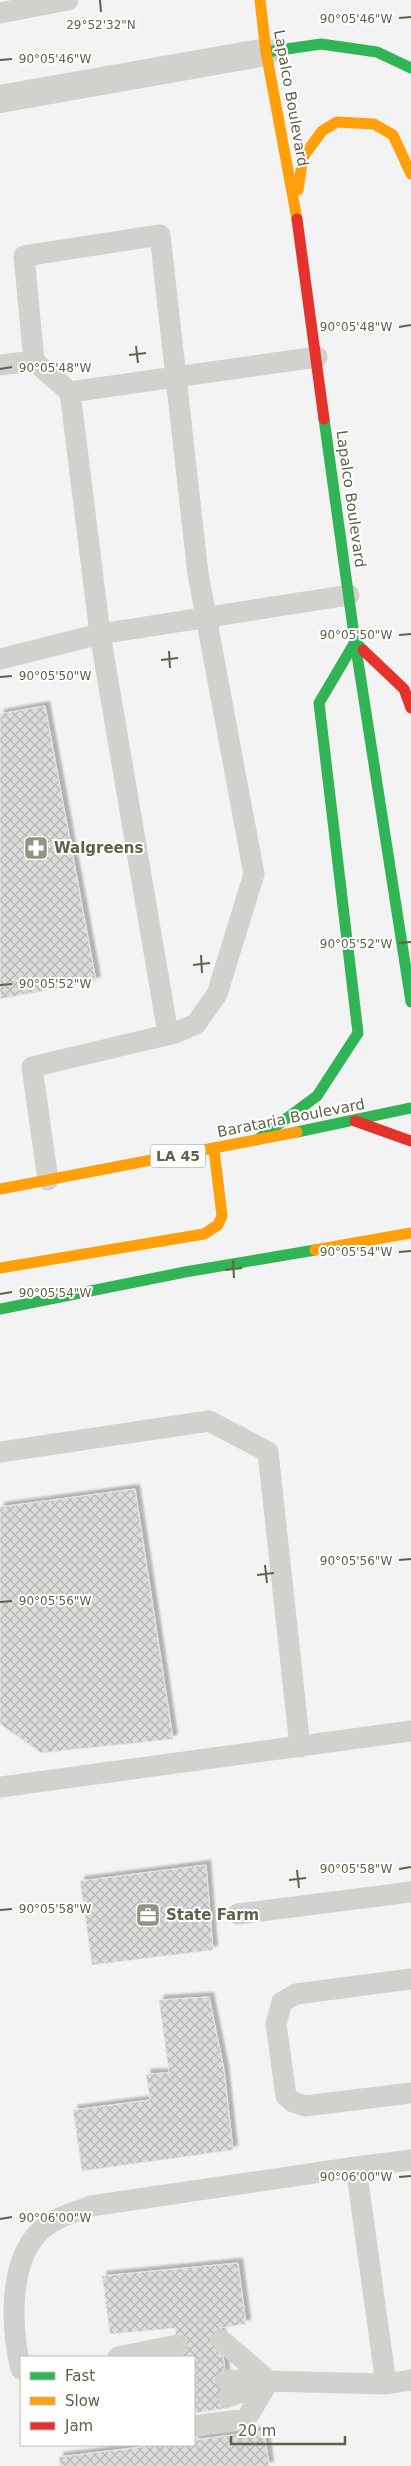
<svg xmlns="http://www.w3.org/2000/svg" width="411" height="2466" font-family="'DejaVu Sans',sans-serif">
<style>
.building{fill:url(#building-cross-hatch);stroke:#e5e6e5;filter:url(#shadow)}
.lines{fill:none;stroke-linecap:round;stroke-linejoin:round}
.lane{stroke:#d1d2cd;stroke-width:21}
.street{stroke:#d1d2cd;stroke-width:28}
.fast{stroke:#30b455;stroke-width:11}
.slow{stroke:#ff9f0a;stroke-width:11}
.jam{stroke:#e5322d;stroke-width:11}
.ticks{fill:none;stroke:#5f6149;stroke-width:2}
.labels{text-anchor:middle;stroke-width:4;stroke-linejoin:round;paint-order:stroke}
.shield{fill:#fff;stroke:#8f9080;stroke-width:1}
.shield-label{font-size:14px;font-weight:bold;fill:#5f6149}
.street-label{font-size:15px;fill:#5f6149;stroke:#fff}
.poi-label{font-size:15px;font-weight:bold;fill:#5f6149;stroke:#fff;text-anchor:start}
.ticks-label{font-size:12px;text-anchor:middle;fill:#5f6149;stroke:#fff;stroke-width:4;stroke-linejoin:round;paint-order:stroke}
</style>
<defs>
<pattern id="building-cross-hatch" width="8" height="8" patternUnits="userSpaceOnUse" patternTransform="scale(1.25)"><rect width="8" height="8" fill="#dcdcdb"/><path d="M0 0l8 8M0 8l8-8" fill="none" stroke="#b6b6b4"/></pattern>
<filter id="shadow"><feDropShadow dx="4.5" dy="-4.5" stdDeviation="1" flood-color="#0004"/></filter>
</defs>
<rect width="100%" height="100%" fill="#f3f3f3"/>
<path class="building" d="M 45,706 L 96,981 L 0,999 L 0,714 Z
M 135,1489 L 173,1739 L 41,1753 L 0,1724 L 0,1507 Z
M 206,1865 L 213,1950 L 92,1965 L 80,1881 Z
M 209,1997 L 224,2070 L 233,2150 L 82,2171 L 73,2110 L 150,2100 L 146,2074 L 169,2073 L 159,2000 Z
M 238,2263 L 246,2324 L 220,2328 L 229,2408 L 194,2413 L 194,2357 L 179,2357 L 175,2328 L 110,2334 L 102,2276 Z
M 264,2431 L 269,2466 L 60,2466 L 59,2457 L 158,2445 L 194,2445 L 194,2440 Z"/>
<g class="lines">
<path class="lane" d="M 0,13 L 68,0
M 34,361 L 70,392 L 317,357
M 0,365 L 34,361 L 24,256 L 160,235 L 198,574 L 254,874 L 217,994 L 196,1024 L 175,1033 L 32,1067 L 48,1180
M 70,392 L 100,634 L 168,1034
M 0,659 L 100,634 L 349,595
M 0,1452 L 209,1421 L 268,1452 L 300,1747
M 0,1787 L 411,1731
M 238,1914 L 411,1892
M 411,1979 L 296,1994 L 282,2002 L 276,2024 L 286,2096 L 293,2102 L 305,2106 L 411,2093
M 411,2160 L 356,2167 L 386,2384 L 411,2380
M 221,2340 L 269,2381
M 118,2357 L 177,2345
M 21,2369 C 11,2329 8,2264 39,2232 C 53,2218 73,2213 91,2206 L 356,2167
M 226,2380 L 386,2384
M 228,2397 L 260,2385
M 194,2426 L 246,2419 L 269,2381"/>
<path class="street" d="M 0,99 L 266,52"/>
<path class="fast" d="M 266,52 L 321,44 L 377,52 L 411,68
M 324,419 L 355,642 L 411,1002
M 297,1132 L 411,1108
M 257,1140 L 317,1096 L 358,1033 L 319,703 L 355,642 L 363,650
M 0,1309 L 185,1272 L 315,1250"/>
<path class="slow" d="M 260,0 L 266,52 L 297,219
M 298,190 L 303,157 L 322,131 L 337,122 L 374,124 L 393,135 L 411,174
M 0,1189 L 297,1132
M 315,1250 L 411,1233
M 0,1268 L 204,1234 L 218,1225 L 222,1216 L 214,1149"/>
<path class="jam" d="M 297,219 L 324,419
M 363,650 L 404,689 L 411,708
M 355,1121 L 411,1141"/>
</g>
<path class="ticks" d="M 100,0 L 101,12M 399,18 L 411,17M 0,60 L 12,59M 399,327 L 411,325M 136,346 L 138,363M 129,355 L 146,353M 0,369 L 12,367M 399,635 L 411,634M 169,651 L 170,668M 161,660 L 178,658M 0,677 L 12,676M 399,943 L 411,942M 201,955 L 202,973M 193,965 L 210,963M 0,985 L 12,984M 399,1252 L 411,1251M 233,1260 L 234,1278M 225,1270 L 242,1268M 0,1294 L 12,1292M 399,1560 L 411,1559M 265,1565 L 267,1583M 257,1575 L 274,1573M 0,1602 L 12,1601M 399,1869 L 411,1867M 297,1870 L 299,1888M 289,1880 L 306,1878M 0,1910 L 12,1909M 399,2177 L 411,2176M 0,2219 L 12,2217"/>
<defs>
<symbol id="pharmacy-square" viewBox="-11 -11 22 22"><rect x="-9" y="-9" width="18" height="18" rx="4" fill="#939484" stroke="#fff"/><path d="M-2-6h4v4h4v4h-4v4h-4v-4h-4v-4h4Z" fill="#fff"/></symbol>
<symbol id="office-square" viewBox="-11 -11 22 22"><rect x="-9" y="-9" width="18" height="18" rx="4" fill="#939484" stroke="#fff"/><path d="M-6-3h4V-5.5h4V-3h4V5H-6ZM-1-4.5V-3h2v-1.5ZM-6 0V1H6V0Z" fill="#fff"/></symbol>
</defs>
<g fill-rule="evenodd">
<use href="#pharmacy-square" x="22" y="834" width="28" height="28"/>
<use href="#office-square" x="134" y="1901" width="28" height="28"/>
</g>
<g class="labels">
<rect class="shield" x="150.5" y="1144.5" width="55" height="23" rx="4"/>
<g class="shield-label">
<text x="178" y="1161">LA 45</text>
</g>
<g class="street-label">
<text transform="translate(291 98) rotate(80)" y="5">Lapalco Boulevard</text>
<text transform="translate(351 499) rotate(82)" y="5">Lapalco Boulevard</text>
<text transform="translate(291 1118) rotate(-11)" y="5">Barataria Boulevard</text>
</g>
<g class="poi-label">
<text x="54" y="853">Walgreens</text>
<text x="166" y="1920">State Farm</text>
</g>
</g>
<g class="ticks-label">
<text x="356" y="23">90°05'46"W</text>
<text x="101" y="29">29°52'32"N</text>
<text x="55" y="63">90°05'46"W</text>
<text x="356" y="331">90°05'48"W</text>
<text x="55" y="372">90°05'48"W</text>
<text x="356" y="639">90°05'50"W</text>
<text x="55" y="680">90°05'50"W</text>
<text x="356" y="948">90°05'52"W</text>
<text x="55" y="988">90°05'52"W</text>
<text x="356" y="1256">90°05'54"W</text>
<text x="55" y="1297">90°05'54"W</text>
<text x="356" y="1565">90°05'56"W</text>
<text x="55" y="1605">90°05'56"W</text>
<text x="356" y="1873">90°05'58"W</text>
<text x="55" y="1913">90°05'58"W</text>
<text x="356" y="2181">90°06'00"W</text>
<text x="55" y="2222">90°06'00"W</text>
</g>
<rect x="20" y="2356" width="175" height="90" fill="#ffffff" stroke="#bfc0b6"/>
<rect x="30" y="2372" width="25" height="8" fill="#30b455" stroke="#bfc0b6"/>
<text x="65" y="2381" font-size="15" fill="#5f6149">Fast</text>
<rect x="30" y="2397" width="25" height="8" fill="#ff9f0a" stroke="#bfc0b6"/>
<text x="65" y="2406" font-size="15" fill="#5f6149">Slow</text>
<rect x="30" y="2422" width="25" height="8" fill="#e5322d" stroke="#bfc0b6"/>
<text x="65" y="2431" font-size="15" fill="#5f6149">Jam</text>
<path d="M231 2436v8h114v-8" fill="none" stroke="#5f6149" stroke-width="2.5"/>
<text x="238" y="2436" font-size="15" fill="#5f6149" stroke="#ffffff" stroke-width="4" paint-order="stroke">20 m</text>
</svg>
